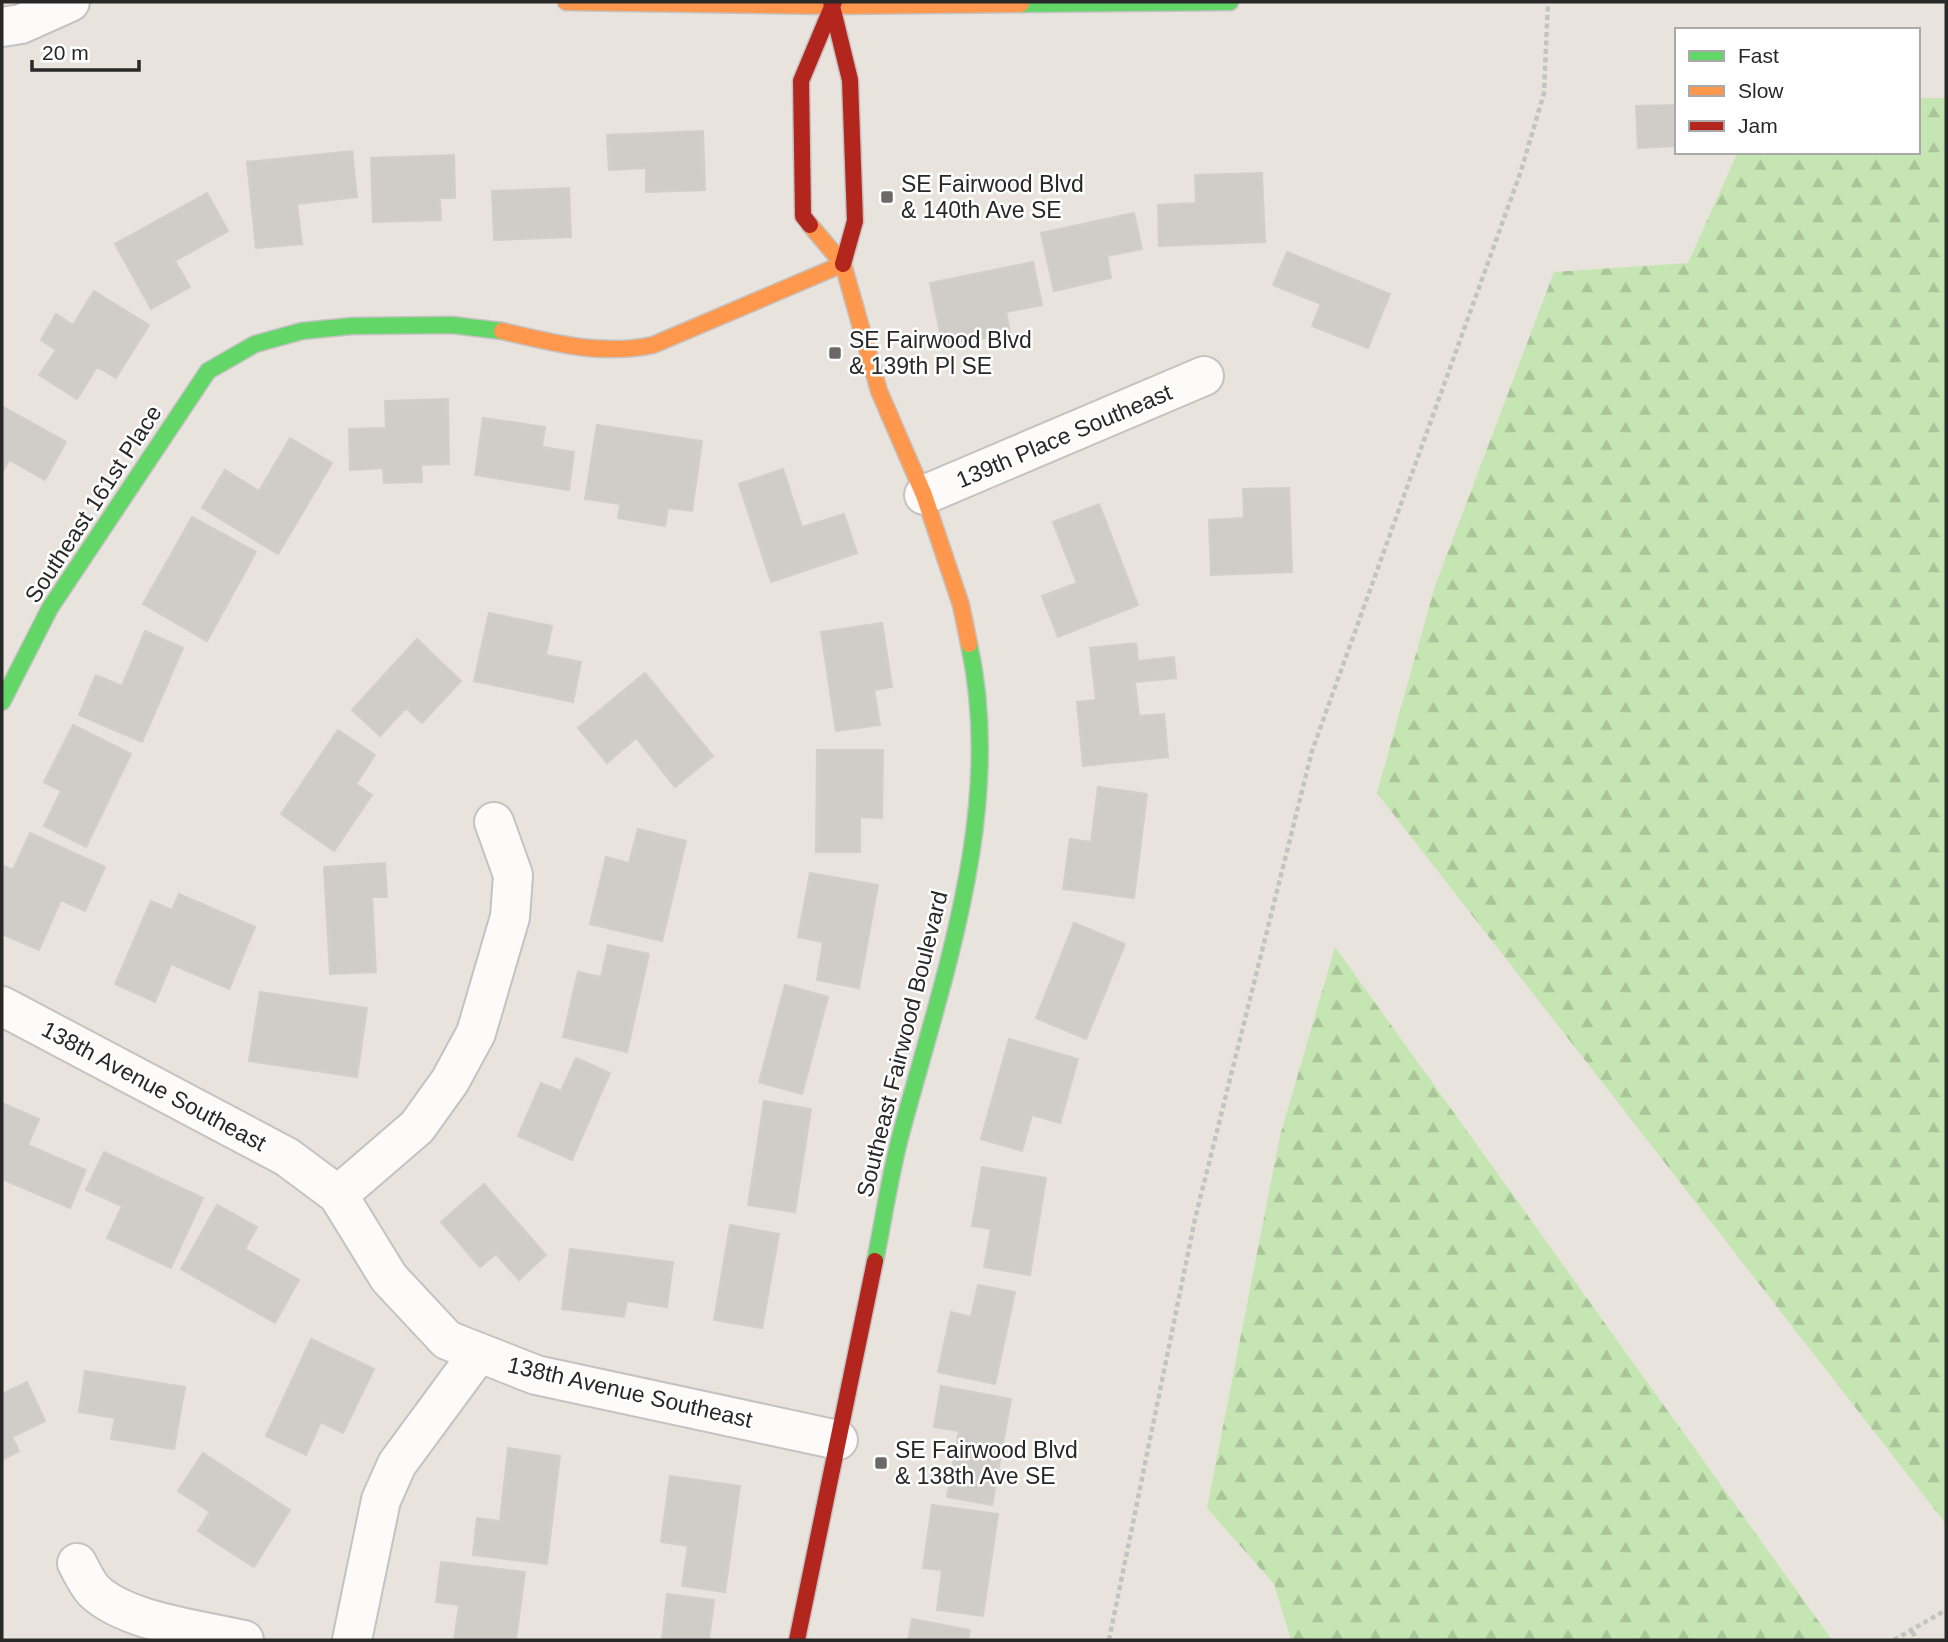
<svg xmlns="http://www.w3.org/2000/svg" width="1948" height="1642" font-family="Helvetica,sans-serif">
<style>
.forest{fill:url(#forest-firs)}
.building{fill:#d0cdc8;stroke:#d2cfc9;stroke-width:2}
.lines{fill:none;stroke-linecap:round;stroke-linejoin:round}
.street-casing{stroke:#c4c2c3;stroke-width:42}
.fast-casing{stroke:#c4c2c3;stroke-width:19}
.slow-casing{stroke:#c4c2c3;stroke-width:19}
.jam-casing{stroke:#c4c2c3;stroke-width:19}
.path{stroke:#c4c3c3;stroke-width:4.5;stroke-dasharray:5 3.5;stroke-linecap:butt}
.street{stroke:#fcfbfa;stroke-width:38}
.fast{stroke:#63d668;stroke-width:16}
.slow{stroke:#ff974d;stroke-width:16}
.jam{stroke:#b3261e;stroke-width:16}
.poi-dot{fill:#6b6967;stroke:#fff;stroke-width:2.5}
.labels{text-anchor:middle;stroke-width:5;stroke-linejoin:round;paint-order:stroke}
.poi-label{font-size:23px;fill:#282828;stroke:#fff;text-anchor:start}
.street-label{font-size:23px;fill:#282828;stroke:#fff}
</style>
<defs>
<pattern id="forest-firs" width="22" height="20" patternUnits="userSpaceOnUse" patternTransform="scale(1.75)"><rect width="22" height="20" fill="#c5e6b2"/><path d="M5 1l3.5 6h-7zM16 11l3.5 6h-7z" fill="#a9c599"/></pattern>
</defs>
<rect width="100%" height="100%" fill="#e8e3dc"/>
<path class="forest" d="M 1918,98 L 1946,98 L 1946,1524 L 1377,793 L 1435,586 L 1554,272 L 1688,263 L 1738,152 L 1918,152 Z
M 1335,947 L 1832,1640 L 1291,1640 L 1274,1584 L 1207,1508 L 1280,1136 Z"/>
<path class="building" d="M 1677,105 L 1677,146 L 1638,148 L 1636,106 Z
M 703,131 L 705,190 L 646,192 L 646,168 L 609,170 L 607,135 Z
M 352,151 L 357,197 L 297,204 L 302,244 L 256,248 L 247,162 Z
M 454,155 L 455,198 L 440,198 L 441,220 L 373,222 L 371,158 Z
M 1262,173 L 1265,242 L 1159,246 L 1158,205 L 1196,203 L 1195,175 Z
M 569,188 L 571,237 L 494,240 L 492,191 Z
M 207,193 L 228,231 L 175,261 L 190,287 L 151,309 L 115,244 Z
M 1134,213 L 1142,249 L 1107,256 L 1111,278 L 1054,291 L 1041,233 Z
M 1287,252 L 1390,294 L 1368,348 L 1312,326 L 1321,304 L 1273,285 Z
M 1033,262 L 1042,305 L 1006,312 L 1010,333 L 943,347 L 930,283 Z
M 94,291 L 149,325 L 116,378 L 97,367 L 77,399 L 39,375 L 56,350 L 41,340 L 56,314 L 73,325 Z
M 448,399 L 449,464 L 421,465 L 422,482 L 384,483 L 383,468 L 350,470 L 349,429 L 386,428 L 385,401 Z
M 2,406 L 66,442 L 45,480 L 9,460 L 2,473 Z
M 483,418 L 545,427 L 542,447 L 574,452 L 569,490 L 475,475 Z
M 597,425 L 702,441 L 692,511 L 668,508 L 665,526 L 618,518 L 620,504 L 585,499 Z
M 290,438 L 332,463 L 278,554 L 202,508 L 225,470 L 259,491 Z
M 783,469 L 802,527 L 844,514 L 857,553 L 771,582 L 739,484 Z
M 1289,488 L 1292,572 L 1211,575 L 1209,520 L 1244,518 L 1243,489 Z
M 1099,504 L 1138,605 L 1058,637 L 1042,596 L 1077,583 L 1053,522 Z
M 192,517 L 256,552 L 207,641 L 143,604 Z
M 489,613 L 552,626 L 546,655 L 581,662 L 573,702 L 474,681 Z
M 882,623 L 892,687 L 874,690 L 880,725 L 836,731 L 821,632 Z
M 145,631 L 183,648 L 142,742 L 79,715 L 96,675 L 122,686 Z
M 417,639 L 461,681 L 422,723 L 406,708 L 380,736 L 352,710 Z
M 1136,643 L 1138,661 L 1174,657 L 1176,678 L 1135,682 L 1139,716 L 1164,714 L 1168,757 L 1083,766 L 1077,702 L 1096,700 L 1090,648 Z
M 645,673 L 713,756 L 675,787 L 636,738 L 607,763 L 578,728 Z
M 73,725 L 131,754 L 86,847 L 44,826 L 61,791 L 44,782 Z
M 338,730 L 375,755 L 356,784 L 372,795 L 334,851 L 281,814 Z
M 817,750 L 883,750 L 882,818 L 860,817 L 860,852 L 816,852 Z
M 1098,787 L 1147,794 L 1134,898 L 1063,889 L 1070,839 L 1091,842 Z
M 638,829 L 686,841 L 662,941 L 590,924 L 606,857 L 629,863 Z
M 30,833 L 105,867 L 85,911 L 61,900 L 39,950 L 2,934 L 2,865 L 13,870 Z
M 385,863 L 387,897 L 372,897 L 376,972 L 330,974 L 324,867 Z
M 810,873 L 878,885 L 859,988 L 817,980 L 823,942 L 798,937 Z
M 179,894 L 255,927 L 229,989 L 171,964 L 155,1002 L 115,984 L 151,901 L 172,910 Z
M 1074,923 L 1125,944 L 1086,1039 L 1036,1018 Z
M 608,945 L 649,954 L 627,1052 L 563,1037 L 578,972 L 601,977 Z
M 785,985 L 828,997 L 802,1094 L 759,1082 Z
M 260,992 L 367,1008 L 357,1077 L 249,1061 Z
M 1009,1039 L 1078,1059 L 1060,1123 L 1032,1115 L 1022,1151 L 981,1139 Z
M 576,1058 L 610,1073 L 572,1160 L 518,1136 L 541,1083 L 561,1091 Z
M 764,1101 L 811,1109 L 795,1212 L 748,1205 Z
M 2,1103 L 39,1119 L 28,1145 L 86,1170 L 70,1208 L 2,1179 Z
M 104,1152 L 203,1198 L 171,1268 L 107,1238 L 122,1206 L 86,1190 Z
M 982,1167 L 1046,1178 L 1030,1275 L 984,1267 L 991,1229 L 972,1226 Z
M 484,1184 L 546,1255 L 519,1280 L 496,1254 L 480,1267 L 441,1222 Z
M 217,1205 L 257,1227 L 245,1249 L 299,1280 L 275,1323 L 181,1269 Z
M 730,1225 L 779,1234 L 762,1328 L 714,1320 Z
M 570,1249 L 673,1262 L 667,1307 L 627,1301 L 624,1317 L 562,1309 Z
M 978,1285 L 1015,1292 L 995,1384 L 938,1372 L 951,1312 L 971,1317 Z
M 311,1339 L 374,1369 L 343,1433 L 321,1422 L 306,1455 L 266,1436 Z
M 85,1371 L 185,1387 L 174,1449 L 111,1439 L 115,1418 L 79,1412 Z
M 27,1382 L 45,1421 L 12,1437 L 19,1451 L 2,1460 L 2,1394 Z
M 941,1386 L 1011,1399 L 992,1505 L 947,1497 L 959,1431 L 934,1427 Z
M 508,1448 L 560,1456 L 547,1564 L 473,1555 L 477,1518 L 500,1521 Z
M 203,1453 L 290,1510 L 254,1567 L 198,1531 L 210,1512 L 178,1491 Z
M 670,1476 L 740,1486 L 725,1592 L 682,1586 L 688,1546 L 661,1542 Z
M 932,1505 L 998,1514 L 983,1616 L 937,1610 L 942,1570 L 923,1568 Z
M 441,1562 L 525,1572 L 516,1640 L 454,1640 L 459,1605 L 436,1602 Z
M 667,1594 L 714,1600 L 709,1640 L 662,1640 Z
M 912,1619 L 970,1630 L 968,1640 L 908,1640 Z"/>
<g class="lines">
<defs>
<path id="street" d="M 2,27 L 21,24 L 70,2
M 924,495 L 1204,376
M 2,1006 L 287,1157 L 338,1195 L 389,1278 L 447,1340 L 536,1375 L 838,1440
M 338,1195 L 417,1127 L 450,1081 L 476,1033 L 510,917 L 513,875 L 494,822
M 77,1563 C 82,1572 87,1584 94,1591 C 126,1622 201,1630 244,1640
M 352,1640 L 381,1500 L 397,1464 L 478,1354"/>
<path id="fast" d="M 1021,4 L 1230,2
M 2,702 L 50,608 L 208,371 L 255,344 L 302,331 L 352,326 L 452,325 L 502,331
M 875,1261 C 884,1218 890,1173 902,1130 C 944,974 1005,807 969,644"/>
<path id="slow" d="M 566,2 L 832,6 L 1021,4
M 810,225 L 843,264 L 879,391 L 924,495 L 961,605 L 969,644
M 502,331 C 553,343 601,356 653,345 L 843,264"/>
<path id="jam" d="M 831,2 L 850,80 L 855,221 L 843,264
M 810,225 L 803,216 L 801,81 L 834,2
M 797,1640 L 875,1261"/>
</defs>
<use href="#street" class="street-casing"/>
<use href="#fast" class="fast-casing"/>
<use href="#slow" class="slow-casing"/>
<use href="#jam" class="jam-casing"/>
<path class="path" d="M 1912,1632 L 1918,1640
M 1109,1640 L 1195,1219 L 1312,751 L 1521,171 L 1544,93 L 1548,2
M 1894,1640 L 1946,1610"/>
<use href="#street" class="street"/>
<use href="#fast" class="fast"/>
<use href="#slow" class="slow"/>
<use href="#jam" class="jam"/>
</g>
<g class="poi-dot">
<rect x="880" y="190" width="14" height="14" rx="3.5"/>
<rect x="828" y="346" width="14" height="14" rx="3.5"/>
<rect x="874" y="1456" width="14" height="14" rx="3.5"/>
</g>
<g class="labels">
<g class="poi-label">
<text x="901" y="192">SE Fairwood Blvd<tspan x="901" dy="26">&amp; 140th Ave SE</tspan></text>
<text x="849" y="348">SE Fairwood Blvd<tspan x="849" dy="26">&amp; 139th Pl SE</tspan></text>
<text x="895" y="1458">SE Fairwood Blvd<tspan x="895" dy="26">&amp; 138th Ave SE</tspan></text>
</g>
<g class="street-label">
<text transform="translate(1064 436) rotate(-23)" y="8">139th Place Southeast</text>
<text transform="translate(93 504) rotate(-57)" y="8">Southeast 161st Place</text>
<text transform="translate(902 1044) rotate(-76)" y="8">Southeast Fairwood Boulevard</text>
<text transform="translate(154 1086) rotate(28)" y="8">138th Avenue Southeast</text>
<text transform="translate(630 1392) rotate(13)" y="8">138th Avenue Southeast</text>
</g>
</g>
<rect width="1948" height="1642" fill="none" stroke="#282828" stroke-width="7"/>
<rect x="1675" y="28" width="245" height="126" fill="#ffffff" stroke="#a9a9a9" stroke-width="2"/>
<rect x="1689" y="51" width="35" height="10" fill="#63d668" stroke="#a9a9a9" stroke-width="2"/>
<text x="1738" y="63" font-size="21" fill="#282828">Fast</text>
<rect x="1689" y="86" width="35" height="10" fill="#ff974d" stroke="#a9a9a9" stroke-width="2"/>
<text x="1738" y="98" font-size="21" fill="#282828">Slow</text>
<rect x="1689" y="121" width="35" height="10" fill="#b3261e" stroke="#a9a9a9" stroke-width="2"/>
<text x="1738" y="133" font-size="21" fill="#282828">Jam</text>
<path d="M32 60v10h107v-10" fill="none" stroke="#282828" stroke-width="3.5"/>
<text x="42" y="60" font-size="21" fill="#282828" stroke="#ffffff" stroke-width="5" paint-order="stroke">20 m</text>
</svg>
